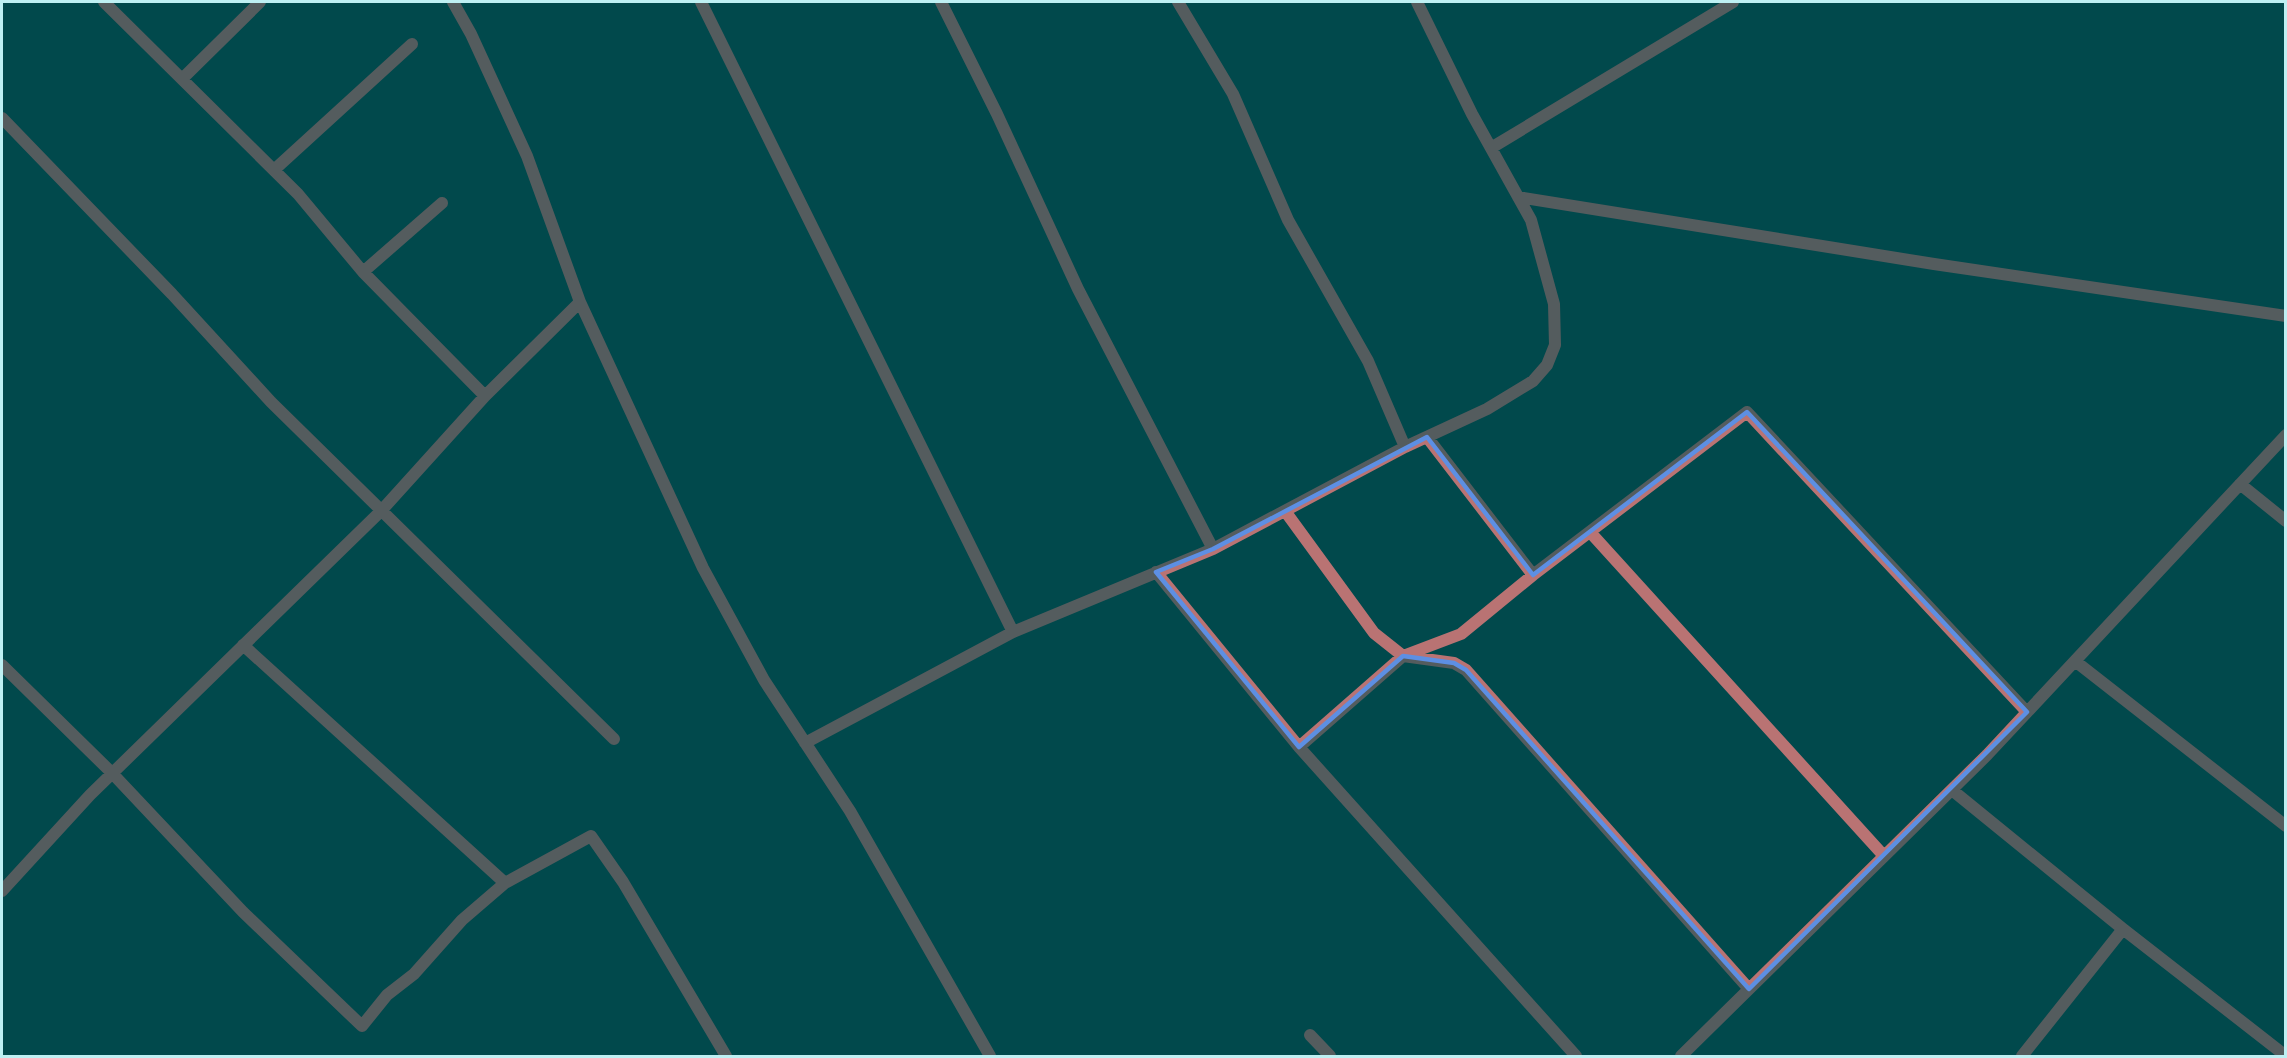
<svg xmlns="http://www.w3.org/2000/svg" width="2287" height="1058" font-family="'Fira Sans',sans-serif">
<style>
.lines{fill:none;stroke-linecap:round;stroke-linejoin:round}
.street{stroke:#b97373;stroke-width:12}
.marked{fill:none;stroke:#5d8fe3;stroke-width:4.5;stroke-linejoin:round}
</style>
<rect width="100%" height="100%" fill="#01494c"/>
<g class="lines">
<path class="street" d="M 104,2 L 298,194 L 363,272 L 485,396
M 453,2 L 471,34 L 527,156 L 580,302 L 703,568 L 764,680 L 850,811 L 990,1056
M 701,2 L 1013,632
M 941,2 L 997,114 L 1078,289 L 1213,549
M 1178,2 L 1233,94 L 1288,220 L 1368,361 L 1405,447
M 182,79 L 260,2
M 2,118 L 172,294 L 271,402 L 614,739
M 1491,148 L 1733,2
M 274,170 L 412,44
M 1518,197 L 1934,264 L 2286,316
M 363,272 L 442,203
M 1427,437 L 1533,575
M 2240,484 L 2286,521
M 1285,511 L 1374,633 L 1403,656 L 1454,663 L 1466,670 L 1749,989
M 1590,532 L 1884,856
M 1156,572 L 1299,747 L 1576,1056
M 243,645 L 505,883
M 2075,661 L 2286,826
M 2,665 L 112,773 L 243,912 L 362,1026 L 387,995 L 414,974 L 462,920 L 505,883 L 591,836 L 623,882 L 726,1056
M 805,743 L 1013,632 L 1213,549 L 1405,447 L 1487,409 L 1533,381 L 1547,365 L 1555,345 L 1554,304 L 1531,220 L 1472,114 L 1417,2
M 1299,747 L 1403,656 L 1461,634 L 1533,575 L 1747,412 L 2027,712
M 1952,790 L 2123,929 L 2286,1056
M 2,891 L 90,795 L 381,511 L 485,396 L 580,302
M 1310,1035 L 1330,1056
M 1681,1056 L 1987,755 L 2286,435
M 2022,1056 L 2123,929"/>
</g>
<path d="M0 0H2287V1058H0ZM 1747,412 L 2027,712 L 1749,989 L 1466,670 L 1454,663 L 1403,656 L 1299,747 L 1156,572 L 1213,549 L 1427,437 L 1533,575 Z" fill="#01494c" fill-opacity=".55" fill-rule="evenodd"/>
<path class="marked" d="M 1747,412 L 2027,712 L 1749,989 L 1466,670 L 1454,663 L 1403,656 L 1299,747 L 1156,572 L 1213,549 L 1427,437 L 1533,575 Z"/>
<rect width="2287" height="1058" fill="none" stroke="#bef0f3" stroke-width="6"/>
</svg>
